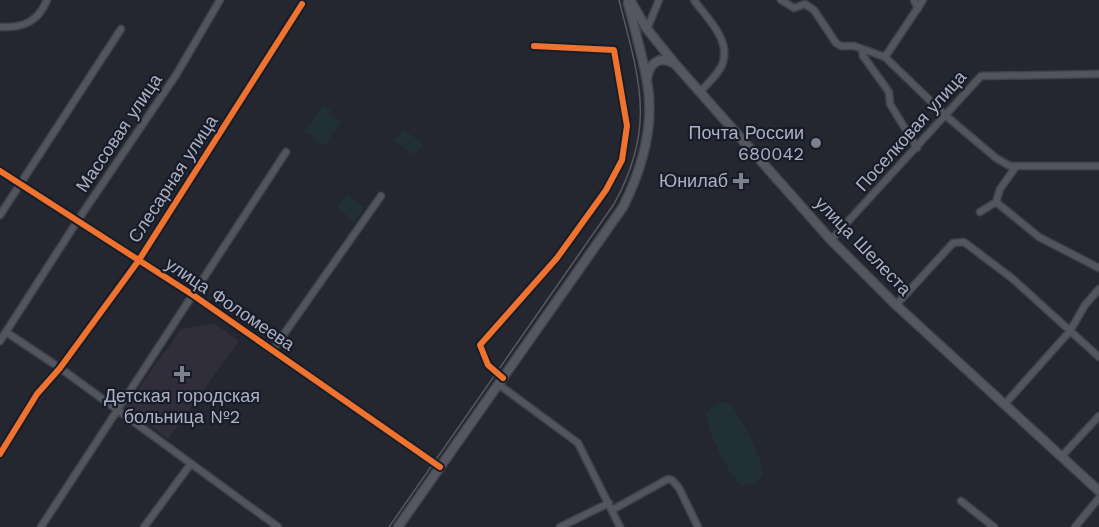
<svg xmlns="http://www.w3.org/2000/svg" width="1099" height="527" font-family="'Work Sans',sans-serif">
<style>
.medical{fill:#312e3b}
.green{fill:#213035}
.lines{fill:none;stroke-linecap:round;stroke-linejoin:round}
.minor-casing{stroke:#3f4249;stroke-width:9}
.major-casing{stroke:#40444c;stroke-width:11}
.minor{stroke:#52555e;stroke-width:6}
.major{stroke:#555760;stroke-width:8}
.tram{stroke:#575961;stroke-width:1.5}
.cycleway-casing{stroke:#181c29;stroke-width:10}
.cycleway{stroke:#ef722f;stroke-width:6}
.poi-dot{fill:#7c808f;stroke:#181c29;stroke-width:2}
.labels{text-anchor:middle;stroke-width:4.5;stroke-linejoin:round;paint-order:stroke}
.street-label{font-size:18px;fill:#abb0c2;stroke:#181c29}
.poi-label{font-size:18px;fill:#abb0c2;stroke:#181c29;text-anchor:end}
</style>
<rect width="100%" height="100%" fill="#24272f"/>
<path class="medical" d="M 214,323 L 239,341 L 168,439 L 125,407 L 181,329 Z"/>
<path class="green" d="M 323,105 L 331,110 L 329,114 L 333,114 L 341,122 L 324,146 L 313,139 L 317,131 L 312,136 L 304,131 Z
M 403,129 L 423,144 L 414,155 L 394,140 Z
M 347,195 L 364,207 L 354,221 L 337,208 Z
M 728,402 C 742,417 761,454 763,475 L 754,484 L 742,486 C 726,472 709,434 706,414 L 716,404 Z"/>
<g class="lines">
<defs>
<path id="minor" d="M 694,0 C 707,18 730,39 723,62 C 720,73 707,84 700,92
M 781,0 L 794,8 L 805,4 L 814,10 L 836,43 L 841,46 L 854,46 L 885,57 L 945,115 L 996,158 L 1010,166 L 1099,166
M 914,0 L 918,9
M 0,27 C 23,28 38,22 47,0
M 647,29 L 659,0
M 862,49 L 863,56 L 889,92 L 890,104 L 917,148
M 885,57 L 923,0
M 0,171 L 193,295 L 440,467
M 996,202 L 1039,237 L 1099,268
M 980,212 L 996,202 L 1000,189 L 1015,168
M 0,215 L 121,29
M 831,240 L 981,76 L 1099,74
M 896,305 L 953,243 L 964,242 L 1013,279 L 1099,357
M 6,332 L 60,368 L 278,527
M 0,341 L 78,220 L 176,75 L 220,0
M 272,351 L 381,196
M 503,378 L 488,365 L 480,345 L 557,258 L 606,190 L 622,160 L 627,126 L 614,50 L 534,46
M 498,384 L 578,443 L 620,527
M 1004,405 L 1070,331 L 1085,305 L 1099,289
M 0,454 L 37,394 L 60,368 L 139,260 L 302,4
M 1061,457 L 1099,416
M 961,501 L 994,527
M 612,510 L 668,479 L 672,480 L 679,488 L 698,527
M 41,527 L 286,152
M 144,527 L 190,465
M 560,527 L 609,503
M 1075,527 L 1099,498"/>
<path id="major" d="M 630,0 L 647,29 L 676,65 L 831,240 L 896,305 L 1099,491
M 647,78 C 649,64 659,55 673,63
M 398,527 L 623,207 C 642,169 655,124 647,81 C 642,55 635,29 628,3"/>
</defs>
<use href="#minor" class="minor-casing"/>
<use href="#major" class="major-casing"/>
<use href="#minor" class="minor"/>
<use href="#major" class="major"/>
<path class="tram" d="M 389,527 L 614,204 C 657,127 639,79 619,0"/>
<defs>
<path id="cycleway" d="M 0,171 L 193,295 L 440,467
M 503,378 L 488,365 L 480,345 L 557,258 L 606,190 L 622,160 L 627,126 L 614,50 L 534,46
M 0,454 L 37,394 L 60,368 L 139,260 L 302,4"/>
</defs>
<use href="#cycleway" class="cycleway-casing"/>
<use href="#cycleway" class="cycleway"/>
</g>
<g class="poi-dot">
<circle cx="816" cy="143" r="6"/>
<path d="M738 172h6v6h6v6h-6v6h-6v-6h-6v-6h6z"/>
<path d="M179 365h6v6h6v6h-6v6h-6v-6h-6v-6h6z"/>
</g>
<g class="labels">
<g class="street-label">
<text transform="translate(911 131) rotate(-48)" y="6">Поселковая улица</text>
<text transform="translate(119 133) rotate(-56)" y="6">Массовая улица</text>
<text transform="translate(173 179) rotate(-57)" y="6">Слесарная улица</text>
<text transform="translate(863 246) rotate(46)" y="6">улица Шелеста</text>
<text transform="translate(230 304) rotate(34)" y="6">улица Фоломеева</text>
</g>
<g class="poi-label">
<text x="804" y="139">Почта России<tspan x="804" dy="21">680042</tspan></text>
<text x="728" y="187">Юнилаб</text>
<text x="182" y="402" text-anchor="middle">Детская городская<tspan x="182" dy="21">больница №2</tspan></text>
</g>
</g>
</svg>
